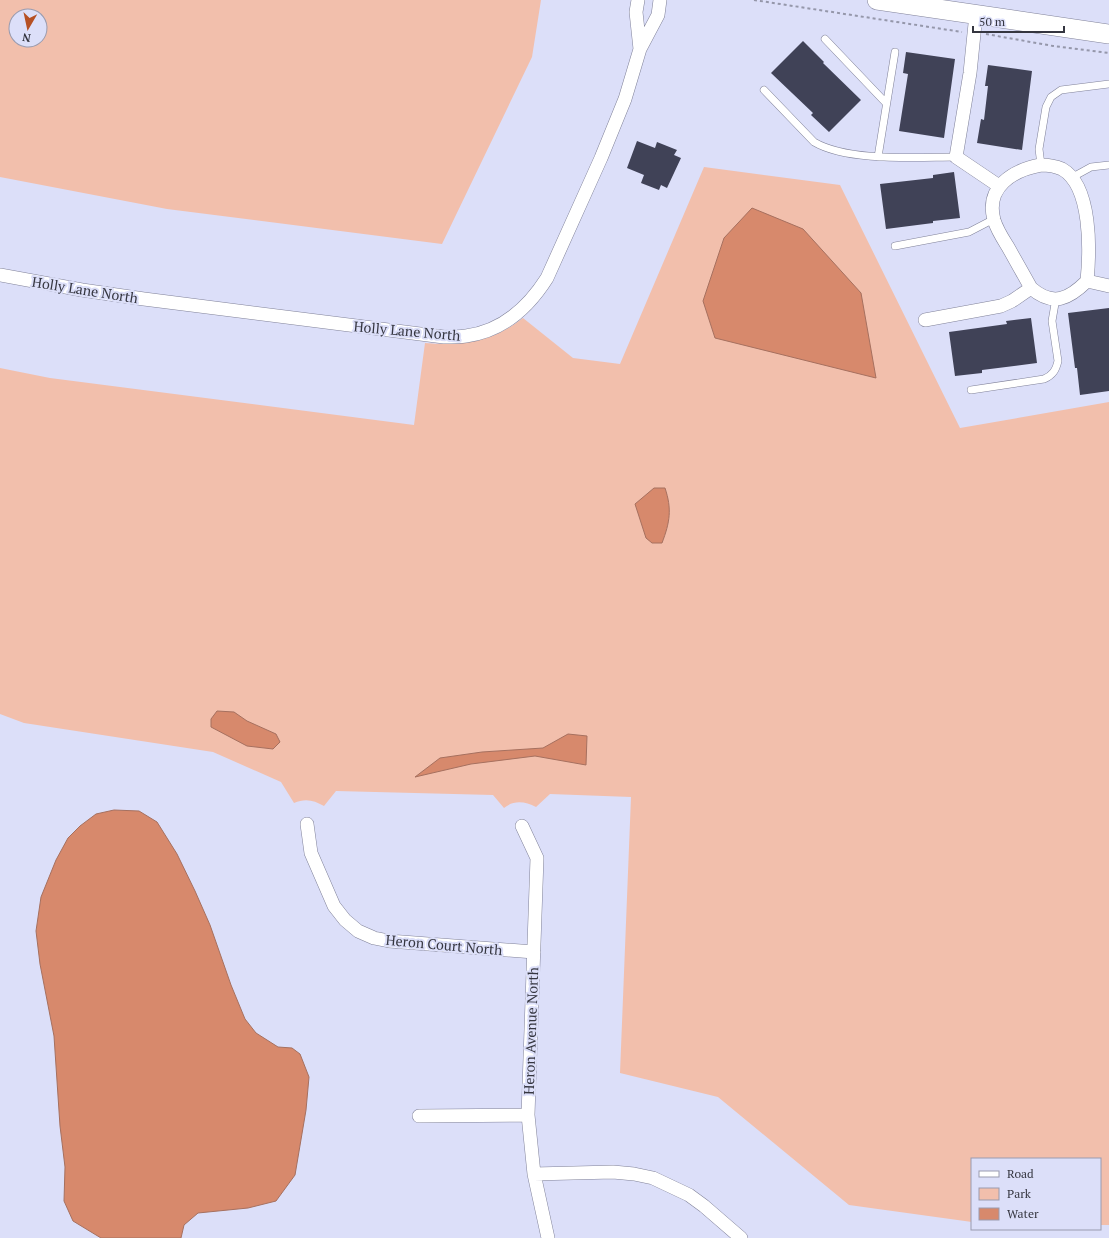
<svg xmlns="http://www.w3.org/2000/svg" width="1109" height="1238" font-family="'PT Serif',serif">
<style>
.green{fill:#f2bfac;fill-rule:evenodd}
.water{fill:#d7896c;stroke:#a6705f}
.building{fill:#404257}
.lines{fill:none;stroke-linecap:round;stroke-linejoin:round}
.lane-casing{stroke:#808299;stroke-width:8}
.street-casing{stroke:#808299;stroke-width:14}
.secondary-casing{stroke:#808299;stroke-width:20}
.path{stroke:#9597aa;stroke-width:2;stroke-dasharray:3 3;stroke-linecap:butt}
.lane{stroke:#fff;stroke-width:7}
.street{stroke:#fff;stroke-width:13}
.secondary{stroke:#fff;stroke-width:19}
.labels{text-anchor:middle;stroke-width:4;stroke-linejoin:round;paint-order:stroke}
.street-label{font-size:14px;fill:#353640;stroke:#dcdff9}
</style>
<rect width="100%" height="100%" fill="#dcdff9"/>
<path class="green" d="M 0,0 L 541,0 L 532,57 L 442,244 L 167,209 L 0,177 ZM 16,16 L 40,16 L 40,40 L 16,40 Z
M 704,167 L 840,185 L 960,428 L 1109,402 L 1109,1225 L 1100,1225 L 1100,1159 L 972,1159 L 972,1222 L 849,1205 L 718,1097 L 620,1073 L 631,797 L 550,794 L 536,807 C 525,801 513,800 504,808 L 493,795 L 336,791 L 324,806 C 314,800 305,798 294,803 L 281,782 L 213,752 L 24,723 L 0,714 L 0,368 L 50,378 L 414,425 L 425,343 C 464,346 492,342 523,318 L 573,358 L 620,364 Z"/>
<path class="water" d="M 752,208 L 803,229 L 861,293 L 876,378 L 715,338 L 703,301 L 724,238 Z
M 654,488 L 665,488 C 672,509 670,522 662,543 L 652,543 L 646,538 L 635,504 Z
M 217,711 L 234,712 L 247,721 L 276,734 L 280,742 L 273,749 L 247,746 L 211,727 L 211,719 Z
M 568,734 L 587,736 L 586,765 L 535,756 L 471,764 L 415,777 L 440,758 L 482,752 L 543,748 Z
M 114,810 L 139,811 L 157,822 L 177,854 L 195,891 L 210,925 L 231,985 L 245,1019 L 256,1033 L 278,1047 L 292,1048 L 300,1054 L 309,1077 L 306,1110 L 295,1175 L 276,1201 L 248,1208 L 198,1213 L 184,1225 L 181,1238 L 101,1238 L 73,1221 L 64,1201 L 65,1167 L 60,1126 L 54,1036 L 40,964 L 36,931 L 41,897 L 56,860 L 68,838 L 80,826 L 96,814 Z"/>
<path class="building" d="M 803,41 L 824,62 L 823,63 L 861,100 L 829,132 L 811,115 L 813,113 L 771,73 Z
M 906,52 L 955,59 L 944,138 L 899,131 L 908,74 L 903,73 Z
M 988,65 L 1032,71 L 1022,150 L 977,143 L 981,119 L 984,120 L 988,86 L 985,86 Z
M 637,141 L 655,148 L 657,142 L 677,150 L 674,155 L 681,158 L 667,188 L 661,185 L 659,190 L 641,183 L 644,175 L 627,168 Z
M 954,172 L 960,218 L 933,221 L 933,223 L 886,229 L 880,184 L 933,178 L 933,175 Z
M 1109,308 L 1109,391 L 1080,395 L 1077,368 L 1075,368 L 1068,313 Z
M 1031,318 L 1037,363 L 982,370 L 982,373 L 955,376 L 949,332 L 1007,324 L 1006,321 Z"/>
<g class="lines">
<defs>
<path id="lane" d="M 825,39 L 886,103
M 764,90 L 814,142 C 848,162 917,157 956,157
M 878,157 L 895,52
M 1041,165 L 1039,149 L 1046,107 L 1051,97 L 1061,90 L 1109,84
M 1071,178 L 1091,167 L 1109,165
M 895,246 L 969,232 L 994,219
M 971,390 L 1044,379 C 1053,375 1056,370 1058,361 L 1052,321 L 1056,298"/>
<path id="street" d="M 638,0 L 636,12 L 640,49
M 976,14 L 970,73 L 956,157 L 999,186
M 1041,165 C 1048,165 1055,166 1062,169 C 1092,186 1090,251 1087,281 C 1069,299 1053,307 1031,288 C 1023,274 1016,261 1008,247 C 1003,239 997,230 994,220 C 985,187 1013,170 1041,165 Z
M 0,275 L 82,290 L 144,299 L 444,337 C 451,337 459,337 466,336 C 503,331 528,308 547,278 L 601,158 L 625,99 L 640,49 L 658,15 L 660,0
M 1087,281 L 1109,286
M 925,320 L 1001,306 L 1012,301 L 1031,288
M 307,824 L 311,853 L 334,906 L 345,920 L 358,931 L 374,938 L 389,941 L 534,952
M 522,826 L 537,858 L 528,1115 L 534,1174 L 548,1238
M 419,1116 L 528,1115
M 534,1174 L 613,1172 L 634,1174 L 653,1178 L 689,1195 L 704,1206 L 741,1238"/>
<path id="secondary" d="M 877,0 L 1109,34"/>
</defs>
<use href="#lane" class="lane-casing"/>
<use href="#street" class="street-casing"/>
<use href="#secondary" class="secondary-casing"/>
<path class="path" d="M 754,0 L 962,32
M 986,34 L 1053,46 L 1109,53"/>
<use href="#lane" class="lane"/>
<use href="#street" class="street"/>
<use href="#secondary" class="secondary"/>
</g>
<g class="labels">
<g class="street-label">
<text transform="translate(85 290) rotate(9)" y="5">Holly Lane North</text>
<text transform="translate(407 331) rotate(5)" y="5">Holly Lane North</text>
<text transform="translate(444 945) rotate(5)" y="5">Heron Court North</text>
<text transform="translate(531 1031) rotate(-88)" y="5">Heron Avenue North</text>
</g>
</g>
<rect x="971" y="1158" width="130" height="72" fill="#dcdff9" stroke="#999baf"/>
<rect x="979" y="1171" width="20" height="6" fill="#ffffff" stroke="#999baf"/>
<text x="1007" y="1178" font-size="12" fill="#353640">Road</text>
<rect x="979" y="1188" width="20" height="12" fill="#f2bfac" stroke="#999baf"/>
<text x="1007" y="1198" font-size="12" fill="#353640">Park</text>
<rect x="979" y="1208" width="20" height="12" fill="#d7896c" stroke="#999baf"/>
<text x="1007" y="1218" font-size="12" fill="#353640">Water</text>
<g transform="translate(28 28) rotate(189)"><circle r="19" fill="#dcdff9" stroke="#999baf"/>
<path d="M0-3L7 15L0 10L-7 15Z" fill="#b65024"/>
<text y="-6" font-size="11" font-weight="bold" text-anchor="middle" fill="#353640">N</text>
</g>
<path d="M973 26v6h91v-6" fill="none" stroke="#353640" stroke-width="2"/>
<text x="979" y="26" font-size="12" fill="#353640" stroke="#dcdff9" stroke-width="3" paint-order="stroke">50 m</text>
</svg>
